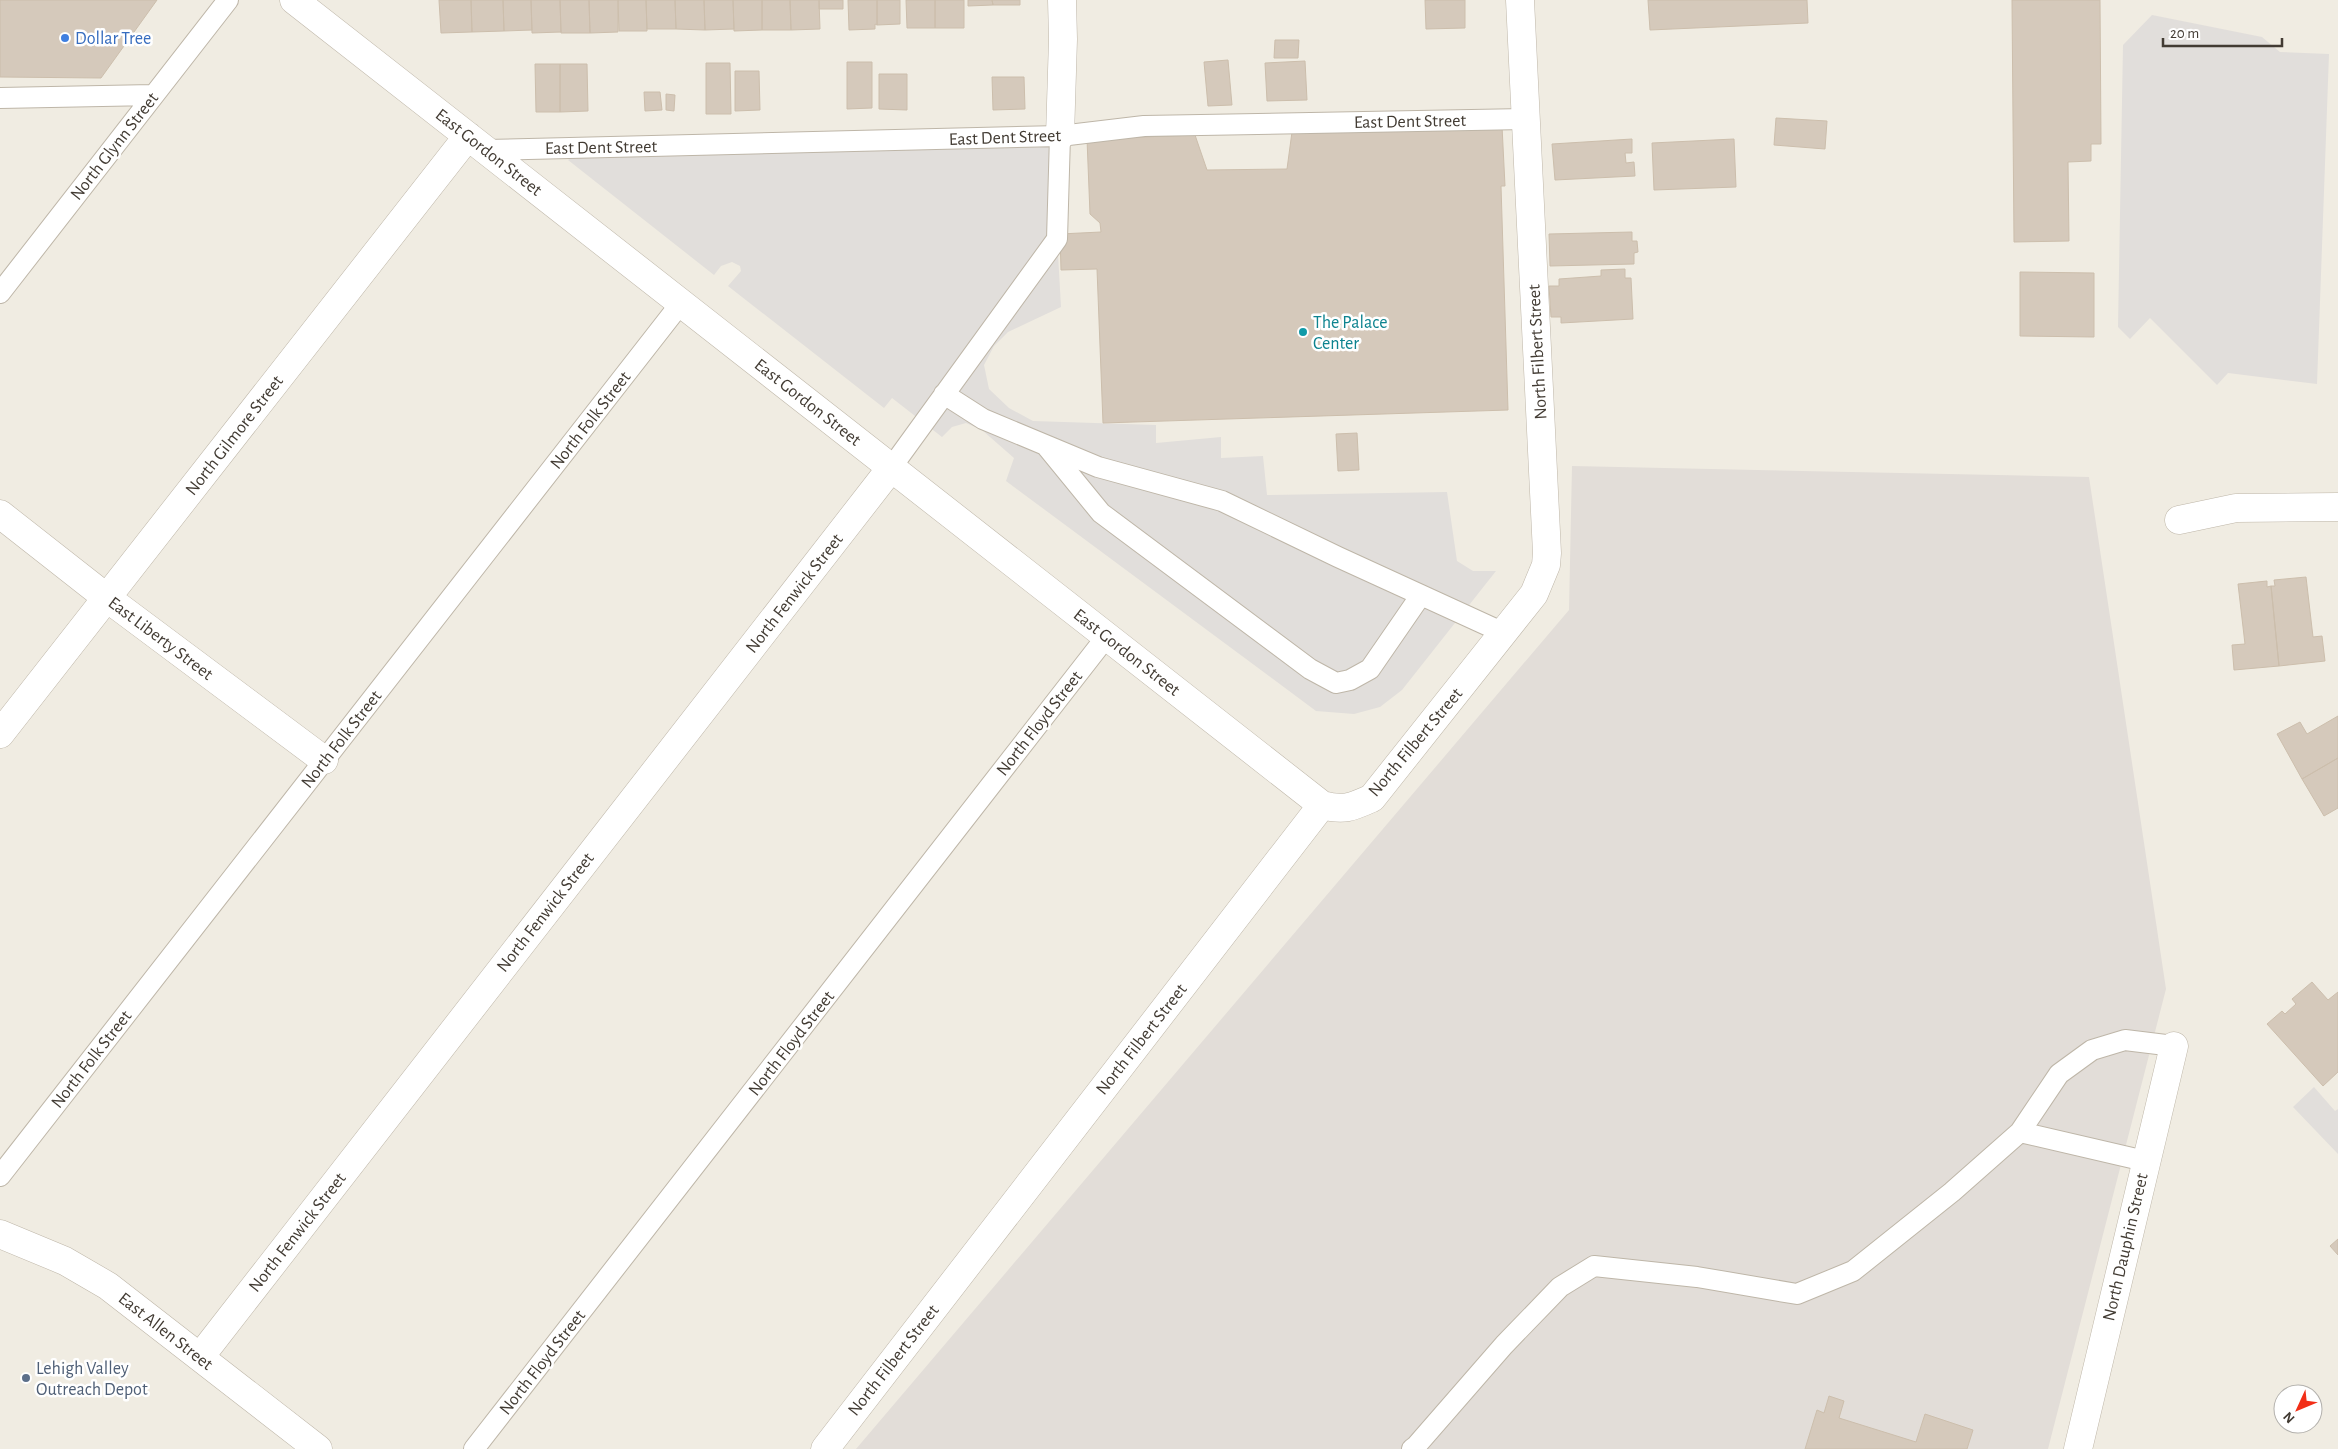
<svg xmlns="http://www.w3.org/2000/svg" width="2338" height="1449" font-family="'Alegreya Sans',sans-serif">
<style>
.industrial{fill:#e2ddd8}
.parking{fill:#e1dedb}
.building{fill:#d5c9bb;stroke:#ccbeac}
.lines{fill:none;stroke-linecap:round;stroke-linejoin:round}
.lane-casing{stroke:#beb6a8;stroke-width:22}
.street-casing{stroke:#beb6a8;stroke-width:29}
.lane{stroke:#fff;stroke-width:20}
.street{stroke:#fff;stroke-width:28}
.shop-dot{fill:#3f7fe0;stroke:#fff;stroke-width:2}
.culture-dot{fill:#0f9aa8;stroke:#fff;stroke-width:2}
.service-dot{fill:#5c6f8a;stroke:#fff;stroke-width:2}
.labels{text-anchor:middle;stroke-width:5;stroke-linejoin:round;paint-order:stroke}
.shop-label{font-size:18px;fill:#366cbe;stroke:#fff;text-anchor:start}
.street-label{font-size:18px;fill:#423b33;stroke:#fff}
.culture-label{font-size:18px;fill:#0d838f;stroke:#fff;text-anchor:start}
.service-label{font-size:18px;fill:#4e5e75;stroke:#fff;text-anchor:start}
</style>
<rect width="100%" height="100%" fill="#f0ece2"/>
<path class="industrial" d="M 1572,466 L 2089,477 L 2166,989 L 2048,1449 L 856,1449 L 1569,610 Z"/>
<path class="parking" d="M 2152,15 L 2262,37 L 2280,52 L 2329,54 L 2317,384 L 2228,373 L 2217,385 L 2150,318 L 2130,339 L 2118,327 L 2123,45 Z
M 1052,147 L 1061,307 L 1008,332 L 994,346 L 984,365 L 989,389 L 1009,408 L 1033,421 L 1156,425 L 1156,443 L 1221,437 L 1221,458 L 1263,456 L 1267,495 L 1447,492 L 1457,561 L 1473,571 L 1496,571 L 1402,690 L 1380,707 L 1354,714 L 1316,711 L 1006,481 L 1014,458 L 982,430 L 966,423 L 952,427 L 942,437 L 892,398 L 884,408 L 728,286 L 741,271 L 740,266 L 732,262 L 721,266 L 714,275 L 568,160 L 580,152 Z
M 2314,1087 L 2335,1111 L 2338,1109 L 2338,1154 L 2293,1107 Z"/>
<path class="building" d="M 0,0 L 157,0 L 101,78 L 0,77 Z
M 439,0 L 471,0 L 472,32 L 441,33 Z
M 471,0 L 503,0 L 504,31 L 472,32 Z
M 503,0 L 531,0 L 532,30 L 504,31 Z
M 531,0 L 560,0 L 561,32 L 532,33 Z
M 560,0 L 589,0 L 590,33 L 561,33 Z
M 589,0 L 618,0 L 618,32 L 590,33 Z
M 618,0 L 646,0 L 647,31 L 619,31 Z
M 646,0 L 675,0 L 676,29 L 647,29 Z
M 675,0 L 704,0 L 705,30 L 676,29 Z
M 704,0 L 733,0 L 734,29 L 705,30 Z
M 733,0 L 762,0 L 762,30 L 734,31 Z
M 762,0 L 790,0 L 791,30 L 762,30 Z
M 790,0 L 819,0 L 820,29 L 791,30 Z
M 819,0 L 843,0 L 843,9 L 819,9 Z
M 848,0 L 877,0 L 877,25 L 875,24 L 875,29 L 849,30 Z
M 877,0 L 900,0 L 900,24 L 877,25 Z
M 906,0 L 935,0 L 935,28 L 907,28 Z
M 935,0 L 964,0 L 964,28 L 935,28 Z
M 968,0 L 992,0 L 993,5 L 968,6 Z
M 992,0 L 1020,0 L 1020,5 L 993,5 Z
M 1425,0 L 1465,0 L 1465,28 L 1426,29 Z
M 1648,0 L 1807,0 L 1808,23 L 1650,30 Z
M 2012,0 L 2100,0 L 2101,144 L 2091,144 L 2091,161 L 2068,162 L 2069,241 L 2014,242 Z
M 1275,40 L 1299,40 L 1298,58 L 1274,58 Z
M 1228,60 L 1232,105 L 1208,106 L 1204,62 Z
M 1305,61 L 1307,100 L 1267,101 L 1265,63 Z
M 847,62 L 872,62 L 872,108 L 847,109 Z
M 706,63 L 730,63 L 731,114 L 706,114 Z
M 535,64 L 560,64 L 560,112 L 536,112 Z
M 560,64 L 587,64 L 588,111 L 560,112 Z
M 735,71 L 759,71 L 760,110 L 735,111 Z
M 879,74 L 907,74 L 907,110 L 879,109 Z
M 992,77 L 1024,77 L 1025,109 L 993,110 Z
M 644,92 L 660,92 L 662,110 L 645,111 Z
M 666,94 L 675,95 L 674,111 L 666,110 Z
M 1776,118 L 1827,121 L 1825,149 L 1774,145 Z
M 1502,126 L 1505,186 L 1501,186 L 1508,410 L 1103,423 L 1097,269 L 1061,270 L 1060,234 L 1101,232 L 1100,223 L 1090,214 L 1087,139 L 1195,135 L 1207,170 L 1287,169 L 1292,132 Z
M 1632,139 L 1632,153 L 1625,153 L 1626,163 L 1634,162 L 1635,176 L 1555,180 L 1552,144 Z
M 1734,139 L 1736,187 L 1654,190 L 1652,143 Z
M 1632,232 L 1632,241 L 1637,241 L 1638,252 L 1634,253 L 1634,264 L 1550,266 L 1549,234 Z
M 1625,269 L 1625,278 L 1631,278 L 1633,319 L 1561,323 L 1561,317 L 1551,317 L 1549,286 L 1559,286 L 1559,279 L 1601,276 L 1601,270 Z
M 2020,272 L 2094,273 L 2094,337 L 2020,336 Z
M 1357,433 L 1359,470 L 1338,471 L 1336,434 Z
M 2306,577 L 2313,637 L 2322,636 L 2325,661 L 2279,666 L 2271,586 L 2275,586 L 2274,580 Z
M 2267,581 L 2267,587 L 2271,586 L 2279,666 L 2234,670 L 2232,645 L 2245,644 L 2238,584 Z
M 2338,716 L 2338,758 L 2302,779 L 2277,734 L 2300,722 L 2307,734 Z
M 2338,758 L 2338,808 L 2324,816 L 2302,779 Z
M 2312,982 L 2328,1000 L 2338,992 L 2338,1072 L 2323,1086 L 2267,1024 L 2282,1011 L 2285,1014 L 2296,1004 L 2292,999 Z
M 2338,1239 L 2338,1255 L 2330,1246 Z
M 1829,1396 L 1844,1401 L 1839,1418 L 1916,1442 L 1925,1414 L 1973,1430 L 1967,1449 L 1805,1449 L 1817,1410 L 1824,1413 Z"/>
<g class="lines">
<defs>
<path id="lane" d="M 0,98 L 153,95
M 486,150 L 1060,136 L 1144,126 L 1525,119
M 0,293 L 228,0
M 944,394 L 983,419 L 1098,467 L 1222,501 L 1338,557 L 1504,633
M 1047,447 L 1101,513 L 1310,669 L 1336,683 L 1350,680 L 1370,669 L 1421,595
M 891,468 L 1057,239 L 1060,136
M 2020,1132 L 2145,1161
M 0,1176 L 681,303
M 474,1449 L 1107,636
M 1412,1449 L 1416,1446 L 1504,1345 L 1560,1287 L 1594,1266 L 1697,1277 L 1797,1294 L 1853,1271 L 1952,1192 L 2020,1132 L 2059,1074 L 2092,1050 L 2125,1040 L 2174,1046"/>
<path id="street" d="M 294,0 L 1322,805 C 1344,811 1352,807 1372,798 L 1534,594 L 1546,565 L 1547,553 L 1520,0
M 1060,136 L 1063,39 L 1062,0
M 0,514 L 107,598 L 324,760
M 2179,520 L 2236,508 L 2338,507
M 0,734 L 468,136
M 0,1234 L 65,1261 L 108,1286 L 318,1449
M 200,1357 L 891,468
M 825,1449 L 1322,805
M 2078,1449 L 2174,1046"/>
</defs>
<use href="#lane" class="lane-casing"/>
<use href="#street" class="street-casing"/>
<use href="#lane" class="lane"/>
<use href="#street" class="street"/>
</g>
<circle class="shop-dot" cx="65" cy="38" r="5"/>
<circle class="culture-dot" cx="1303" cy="332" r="5"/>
<circle class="service-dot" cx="26" cy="1378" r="5"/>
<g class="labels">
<g class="shop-label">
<text x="75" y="44">Dollar Tree</text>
</g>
<g class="street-label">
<text transform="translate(1410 121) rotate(-1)" y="6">East Dent Street</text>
<text transform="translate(1005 137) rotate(-2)" y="6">East Dent Street</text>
<text transform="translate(114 146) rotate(-52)" y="6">North Glynn Street</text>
<text transform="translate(601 147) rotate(-1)" y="6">East Dent Street</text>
<text transform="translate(489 152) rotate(38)" y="6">East Gordon Street</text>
<text transform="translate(1537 352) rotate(-93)" y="6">North Filbert Street</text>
<text transform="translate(808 402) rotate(38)" y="6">East Gordon Street</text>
<text transform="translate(590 420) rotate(-52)" y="6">North Folk Street</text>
<text transform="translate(234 435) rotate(-52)" y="6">North Gilmore Street</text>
<text transform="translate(794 593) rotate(-52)" y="6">North Fenwick Street</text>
<text transform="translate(161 638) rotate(37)" y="6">East Liberty Street</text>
<text transform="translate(1127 652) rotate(38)" y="6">East Gordon Street</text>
<text transform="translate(1039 723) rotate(-52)" y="6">North Floyd Street</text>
<text transform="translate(341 739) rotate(-52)" y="6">North Folk Street</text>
<text transform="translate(1415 742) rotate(-50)" y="6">North Filbert Street</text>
<text transform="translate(545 912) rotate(-52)" y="6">North Fenwick Street</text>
<text transform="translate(1141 1039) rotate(-52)" y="6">North Filbert Street</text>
<text transform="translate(791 1043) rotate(-52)" y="6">North Floyd Street</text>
<text transform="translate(91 1059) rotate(-52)" y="6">North Folk Street</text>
<text transform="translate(297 1232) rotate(-52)" y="6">North Fenwick Street</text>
<text transform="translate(2125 1247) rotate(-77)" y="6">North Dauphin Street</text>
<text transform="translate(166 1331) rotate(38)" y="6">East Allen Street</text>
<text transform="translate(893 1360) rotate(-52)" y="6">North Filbert Street</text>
<text transform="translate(542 1362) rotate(-52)" y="6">North Floyd Street</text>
</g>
<g class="culture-label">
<text x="1313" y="328">The Palace<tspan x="1313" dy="21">Center</tspan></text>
</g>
<g class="service-label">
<text x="36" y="1374">Lehigh Valley<tspan x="36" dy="21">Outreach Depot</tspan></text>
</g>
</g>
<g transform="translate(2298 1409) rotate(226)"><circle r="24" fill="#ffffff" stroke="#b3b1ad"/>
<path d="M0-4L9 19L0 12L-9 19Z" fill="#f22e17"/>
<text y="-8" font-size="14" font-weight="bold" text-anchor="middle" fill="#423b33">N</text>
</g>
<path d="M2163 38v8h119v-8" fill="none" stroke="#423b33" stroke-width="2.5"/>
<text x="2170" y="38" font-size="15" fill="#423b33" stroke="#ffffff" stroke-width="4" paint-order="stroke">20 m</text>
</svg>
